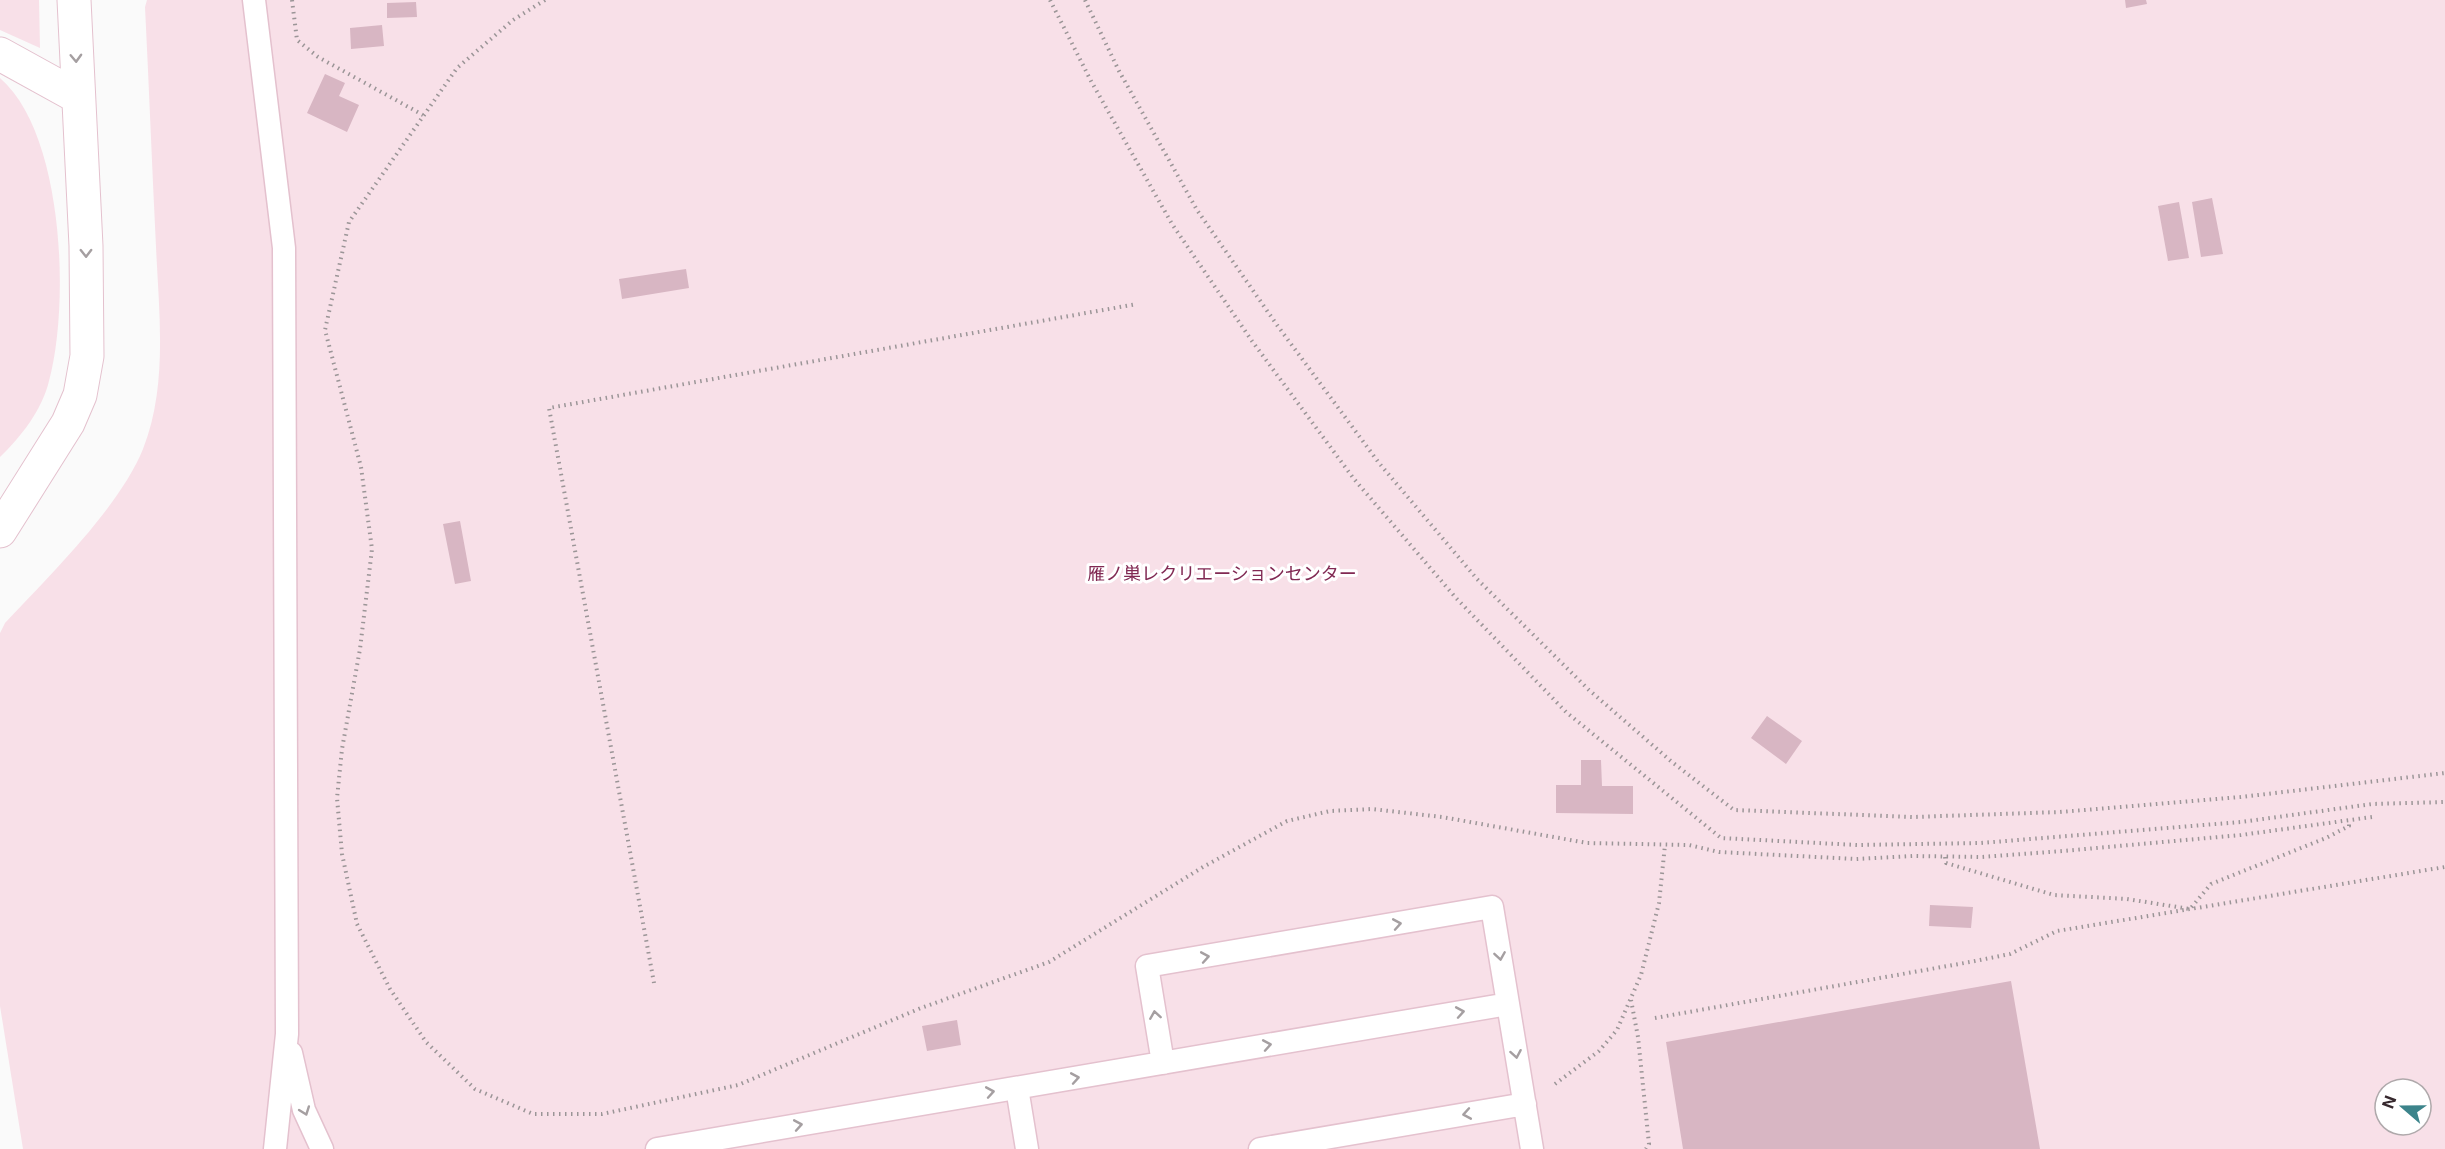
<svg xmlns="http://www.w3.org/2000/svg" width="2445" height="1149" font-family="Inter,'Noto Sans JP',sans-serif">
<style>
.green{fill:#f8e0e8;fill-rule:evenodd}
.building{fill:#d8b6c3}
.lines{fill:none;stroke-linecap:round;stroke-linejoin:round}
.lane-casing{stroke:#e4c1ce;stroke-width:25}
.secondary-casing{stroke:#e4c1ce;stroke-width:35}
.path{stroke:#9b9597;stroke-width:4;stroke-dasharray:1.5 4.5;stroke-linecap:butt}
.lane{stroke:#fff;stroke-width:22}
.secondary{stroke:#fff;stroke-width:33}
.oneway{stroke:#a59fa1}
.labels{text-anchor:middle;stroke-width:6;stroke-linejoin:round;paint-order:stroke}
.park-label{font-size:18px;fill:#812953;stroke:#fff}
</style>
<rect width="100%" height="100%" fill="#fafafa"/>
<path class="green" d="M 0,0 L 39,0 L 40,48 L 0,30 Z
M 147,0 L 2445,0 L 2445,1149 L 23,1149 L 0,1006 L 0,633 L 5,623 C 49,576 119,508 143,449 C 168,385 159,314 156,247 C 152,167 149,87 145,7 ZM 2385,1089 L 2421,1089 L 2421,1125 L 2385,1125 Z
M 0,78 C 64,133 70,304 49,381 C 42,410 21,437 0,457 Z"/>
<path class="building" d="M 2125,0 L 2146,0 L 2147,4 L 2126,8 Z
M 416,2 L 417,17 L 387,18 L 387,3 Z
M 382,25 L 384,46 L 351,49 L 350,28 Z
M 325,74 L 345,83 L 339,96 L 359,105 L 347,132 L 307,113 Z
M 2212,198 L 2223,254 L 2201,257 L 2192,202 Z
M 2179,202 L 2189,258 L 2168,261 L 2158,206 Z
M 686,269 L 689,288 L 622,299 L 619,279 Z
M 460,521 L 471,581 L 455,584 L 443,524 Z
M 1767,716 L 1802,741 L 1786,764 L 1751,738 Z
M 1581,760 L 1601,760 L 1602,786 L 1633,786 L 1633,814 L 1556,813 L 1556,785 L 1581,785 Z
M 1930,905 L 1973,907 L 1971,928 L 1929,926 Z
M 2011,981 L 2040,1149 L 1683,1149 L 1666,1042 Z
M 957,1020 L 961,1045 L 927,1051 L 922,1026 Z"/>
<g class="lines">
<defs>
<path id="lane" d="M 254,0 L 284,248 L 287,1034 L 275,1149
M 291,1053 L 304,1110 L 322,1149
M 1163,1063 L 1147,966 L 1492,907 L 1532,1149
M 1017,1088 L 1027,1149
M 657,1149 L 1508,1004
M 1260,1149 L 1525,1104"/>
<path id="secondary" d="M 0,54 L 78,97
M 0,531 L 68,423 L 80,395 L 87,356 L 86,246 L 74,0"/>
</defs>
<use href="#lane" class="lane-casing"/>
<use href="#secondary" class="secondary-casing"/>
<path class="path" d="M 292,0 L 297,40 L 318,57 L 423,115
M 545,0 L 513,20 L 457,68 L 349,222 L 325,330 L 361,467 L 372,549 L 360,649 L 342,749 L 337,798 L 342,854 L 357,924 L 390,989 L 426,1042 L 475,1089 L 533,1114 L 602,1114 L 738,1085 L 921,1008 L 1049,962 L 1203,867 L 1287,821 L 1330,811 L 1372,809 L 1442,817 L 1587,843 L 1689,845 L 1719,852 L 1856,859 L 1913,856 L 1981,857 L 2063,851 L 2241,835 L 2372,817
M 1050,0 L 1091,81 L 1172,224 L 1252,341 L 1354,479 L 1456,598 L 1566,712 L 1721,838 L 1857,845 L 1981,843 L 2241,822 L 2372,804 L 2445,802
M 1085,0 L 1119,71 L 1197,210 L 1277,325 L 1379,463 L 1477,579 L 1589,690 L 1672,762 L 1734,810 L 1913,817 L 2060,812 L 2241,797 L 2445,773
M 1945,857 L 1946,863 L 2054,895 L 2127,899 L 2190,909 L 2211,884 L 2326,838 L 2349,826 L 2349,820
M 654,983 L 549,408 L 1137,304
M 1631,1000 L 1638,1037 L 1649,1144 L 1646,1149
M 1655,1018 L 1970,962 L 2010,954 L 2057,931 L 2445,867
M 1555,1084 L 1599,1051 L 1617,1030 L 1641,975 L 1659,903 L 1665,845"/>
<use href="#lane" class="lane"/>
<use href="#secondary" class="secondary"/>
</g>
<defs><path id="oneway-chevron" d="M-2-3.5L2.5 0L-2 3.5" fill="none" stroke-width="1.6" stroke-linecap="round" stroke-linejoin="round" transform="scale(1.5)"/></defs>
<g class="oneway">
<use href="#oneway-chevron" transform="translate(76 58) rotate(88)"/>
<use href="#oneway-chevron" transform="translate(86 253) rotate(89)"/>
<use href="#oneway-chevron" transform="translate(1397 924) rotate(-10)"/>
<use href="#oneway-chevron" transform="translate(1500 956) rotate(81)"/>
<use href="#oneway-chevron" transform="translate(1205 957) rotate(-10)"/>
<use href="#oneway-chevron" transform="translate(1460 1012) rotate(-10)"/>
<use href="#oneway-chevron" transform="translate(1155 1015) rotate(-99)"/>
<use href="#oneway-chevron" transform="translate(1267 1045) rotate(-10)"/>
<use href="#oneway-chevron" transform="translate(1516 1054) rotate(80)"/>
<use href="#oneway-chevron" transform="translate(1075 1078) rotate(-10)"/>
<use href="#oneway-chevron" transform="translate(990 1092) rotate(-10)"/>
<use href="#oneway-chevron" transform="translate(305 1111) rotate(70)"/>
<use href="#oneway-chevron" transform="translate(1467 1114) rotate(170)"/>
<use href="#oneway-chevron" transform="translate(798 1125) rotate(-10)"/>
</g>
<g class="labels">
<g class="park-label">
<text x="1222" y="580">雁ノ巣レクリエーションセンター</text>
</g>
</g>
<g transform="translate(2403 1107) rotate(290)"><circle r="28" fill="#ffffff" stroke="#afa9ab" stroke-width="1.5"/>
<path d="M0-4.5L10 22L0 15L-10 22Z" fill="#3c848b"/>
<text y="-9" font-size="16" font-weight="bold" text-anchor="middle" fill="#37292e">N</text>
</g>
</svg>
